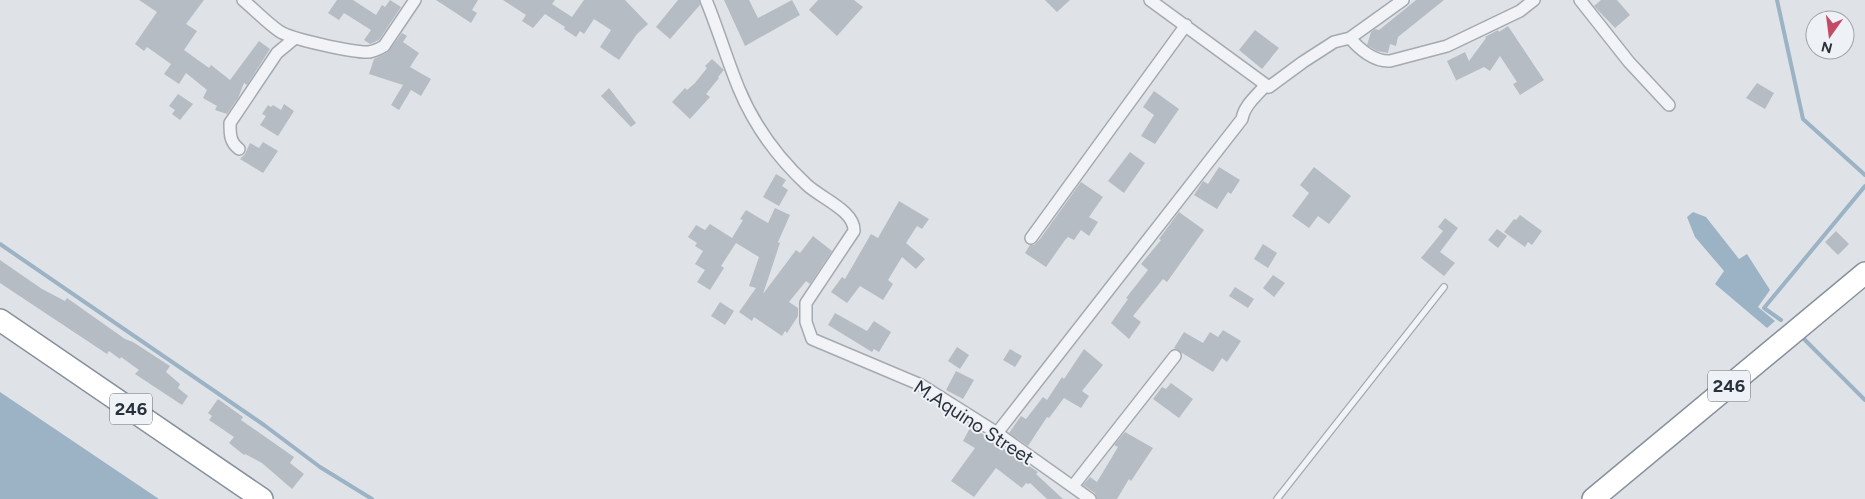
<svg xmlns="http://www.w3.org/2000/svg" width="1865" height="499" font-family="Figtree,sans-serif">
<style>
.water{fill:#9cb3c5}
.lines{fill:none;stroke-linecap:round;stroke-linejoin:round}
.stream{stroke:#9cb3c5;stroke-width:4}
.building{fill:#b6bcc3}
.lane-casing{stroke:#a5aab1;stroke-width:8}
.street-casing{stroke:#a5aab1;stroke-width:14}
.highway-casing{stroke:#87919d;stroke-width:24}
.lane{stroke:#f1f3f6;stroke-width:5.5}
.street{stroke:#f1f3f6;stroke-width:11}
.highway{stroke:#fff;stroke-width:21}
.labels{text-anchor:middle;stroke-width:4;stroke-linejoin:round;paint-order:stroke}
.shield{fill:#eef1f5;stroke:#646b74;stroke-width:1}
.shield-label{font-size:18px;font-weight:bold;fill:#29313d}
.street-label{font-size:19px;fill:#29313d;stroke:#eef1f5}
</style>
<rect width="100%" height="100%" fill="#dfe3e7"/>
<path class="water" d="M 1693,212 L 1706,217 L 1739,259 L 1747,254 L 1770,290 L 1758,307 L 1775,321 L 1767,328 L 1715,284 L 1724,271 L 1695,237 L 1687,217 Z
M 0,392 L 159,499 L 0,499 Z"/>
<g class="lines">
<path class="stream" d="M 1777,0 L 1803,119 L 1865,175
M 0,244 L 264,425 L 320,467 L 372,499
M 1781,320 L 1764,308 L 1865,186
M 1801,336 L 1865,400"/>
</g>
<path class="building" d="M 139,0 L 204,0 L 186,24 L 197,31 L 184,50 L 209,68 L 211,65 L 230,80 L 259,41 L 270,49 L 247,85 L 244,83 L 238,98 L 227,114 L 215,110 L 217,106 L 203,98 L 207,90 L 186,73 L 179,84 L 164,74 L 171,64 L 147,47 L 144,51 L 135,44 L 157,12 Z
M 337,0 L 353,0 L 376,15 L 382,5 L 385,7 L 390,0 L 401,7 L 379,40 L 370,44 L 364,40 L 371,30 L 344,13 L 339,20 L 328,13 Z
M 436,0 L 478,0 L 472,10 L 477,13 L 471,23 Z
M 503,0 L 555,0 L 552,4 L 572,17 L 584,0 L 625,0 L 648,24 L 637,34 L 619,60 L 600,47 L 611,30 L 594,19 L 584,34 L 580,31 L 576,37 L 564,29 L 565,27 L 545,14 L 533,28 L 522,21 L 526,15 Z
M 678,0 L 699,0 L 700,5 L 670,39 L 656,27 Z
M 724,0 L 749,0 L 758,18 L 792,0 L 800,15 L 745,46 Z
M 818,0 L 854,0 L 863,7 L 837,36 L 809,10 Z
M 1045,0 L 1070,0 L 1057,12 Z
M 1416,0 L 1444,0 L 1398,37 L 1396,46 L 1390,44 L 1388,53 L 1377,51 L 1367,45 L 1371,32 L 1375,29 L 1379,30 Z
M 1601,0 L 1617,0 L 1630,15 L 1615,28 L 1594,6 Z
M 1508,26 L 1544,80 L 1520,95 L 1513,84 L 1517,82 L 1500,56 L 1490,71 L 1484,67 L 1455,81 L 1456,80 L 1447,61 L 1465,52 L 1469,61 L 1486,38 L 1485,37 L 1498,30 L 1499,32 Z
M 1255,30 L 1279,48 L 1262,69 L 1239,50 Z
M 402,33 L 407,36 L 403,42 L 419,53 L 410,67 L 431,79 L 421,96 L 411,90 L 399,110 L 391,105 L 403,85 L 369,74 L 374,59 L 388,52 Z
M 712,59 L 724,70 L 718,77 L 719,78 L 706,94 L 710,97 L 690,119 L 672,102 L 685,88 L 687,90 L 695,83 L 707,68 L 705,66 Z
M 1757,83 L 1774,93 L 1765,109 L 1746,98 Z
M 609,88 L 636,123 L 631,127 L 601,96 Z
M 1154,91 L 1179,109 L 1155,144 L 1141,136 L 1154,115 L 1143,107 Z
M 178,94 L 193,104 L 180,120 L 172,114 L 175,110 L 169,106 Z
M 284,104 L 294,111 L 278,136 L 260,125 L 266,116 L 262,114 L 268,105 L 271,107 L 273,105 L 281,110 Z
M 263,142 L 278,151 L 263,173 L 240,159 L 245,154 L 250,143 L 259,148 Z
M 1130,152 L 1145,163 L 1124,193 L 1108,181 Z
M 1219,167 L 1240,180 L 1231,194 L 1228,192 L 1217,209 L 1194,195 L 1203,181 L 1208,184 Z
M 1314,167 L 1351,196 L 1329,224 L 1318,216 L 1309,228 L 1292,216 L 1309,193 L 1300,185 Z
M 776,174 L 786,180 L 782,186 L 788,190 L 779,206 L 763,197 Z
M 1081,182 L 1103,197 L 1089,217 L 1098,222 L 1089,236 L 1081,230 L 1074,240 L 1068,237 L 1065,240 L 1046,267 L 1025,253 L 1030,245 L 1034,245 L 1040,239 Z
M 899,201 L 929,219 L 922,229 L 917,226 L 906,243 L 925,259 L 916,269 L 902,257 L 888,280 L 893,284 L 883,300 L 860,286 L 847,303 L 831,292 L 842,277 L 845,279 L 871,234 L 878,238 Z
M 775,208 L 790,215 L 778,242 L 780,243 L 763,294 L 796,250 L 800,253 L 813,236 L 832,251 L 810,284 L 806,281 L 789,302 L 798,308 L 798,316 L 787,333 L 785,331 L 782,336 L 754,317 L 752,321 L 739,312 L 756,288 L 749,286 L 759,257 L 736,243 L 721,266 L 724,268 L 710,290 L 697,282 L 705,270 L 695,264 L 703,251 L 695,246 L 697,243 L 688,237 L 696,225 L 705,230 L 710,224 L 732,238 L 743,220 L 740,219 L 746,210 L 768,223 Z
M 1179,212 L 1204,230 L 1167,282 L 1163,279 L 1133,316 L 1141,322 L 1129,339 L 1111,323 L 1128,299 L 1126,298 L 1148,270 L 1141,264 L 1161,240 L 1159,239 Z
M 1520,215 L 1542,231 L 1532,245 L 1528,242 L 1525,247 L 1504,232 L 1514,219 L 1516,220 Z
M 1445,218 L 1458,228 L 1440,252 L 1455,263 L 1444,276 L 1421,258 L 1443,231 L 1438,227 Z
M 1497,229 L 1507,236 L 1498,248 L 1488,240 Z
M 1836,231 L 1849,244 L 1838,255 L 1825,242 Z
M 1263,244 L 1277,253 L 1268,268 L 1254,259 Z
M 0,260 L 42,289 L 65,301 L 67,298 L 125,339 L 133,342 L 170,366 L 166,372 L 180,384 L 178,388 L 188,396 L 182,405 L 135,374 L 139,370 L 121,357 L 120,359 L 109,351 L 107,354 L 0,283 Z
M 1273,275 L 1285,283 L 1274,297 L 1263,288 Z
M 1235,287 L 1254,299 L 1248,308 L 1229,296 Z
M 720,302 L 734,311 L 725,325 L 711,316 Z
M 835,313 L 867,331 L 874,321 L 891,332 L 879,352 L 874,349 L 872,352 L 828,325 Z
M 1223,330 L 1241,341 L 1227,362 L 1222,358 L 1213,372 L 1174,348 L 1184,332 L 1203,343 L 1210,332 L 1218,337 Z
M 957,347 L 969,355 L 960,369 L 948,361 Z
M 1010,349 L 1022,356 L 1015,367 L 1003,360 Z
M 1084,349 L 1103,365 L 1082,391 L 1089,396 L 1081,408 L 1064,398 L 1049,418 L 1047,417 L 1028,446 L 1009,433 L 1021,416 L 1026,419 L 1043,397 L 1047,400 L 1062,377 L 1064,379 Z
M 956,371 L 974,380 L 963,399 L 946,390 Z
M 1171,383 L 1193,399 L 1179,418 L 1153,399 L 1162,387 L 1166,389 Z
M 218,399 L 243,417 L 241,420 L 294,457 L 290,463 L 304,474 L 292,489 L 262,463 L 245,454 L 244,455 L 229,443 L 234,437 L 209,420 L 212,416 L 208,413 Z
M 971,426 L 1038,472 L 1036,474 L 1063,499 L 1047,499 L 1030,483 L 1028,484 L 1026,483 L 1022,488 L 996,468 L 974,497 L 951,481 L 975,448 L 963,441 Z
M 1125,432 L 1153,448 L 1131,481 L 1129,479 L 1117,499 L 1097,499 L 1095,493 L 1083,485 L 1090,477 L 1097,482 L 1118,447 L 1114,445 Z"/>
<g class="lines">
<defs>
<path id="lane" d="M 1277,499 L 1444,287"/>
<path id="street" d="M 243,0 C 255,10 266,22 279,31 C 290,39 355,53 369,52 C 375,51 379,49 384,46 L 415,0
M 706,0 C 718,29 727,60 739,89 C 754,125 779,159 807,185 C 821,198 855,211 854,231 L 806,303 L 806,322 L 812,339 L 921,385 L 997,433 L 1090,499
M 1150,0 L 1269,87 L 1303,62 L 1334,42 L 1350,38 L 1403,0
M 1580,0 L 1629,62 L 1669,105
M 1350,38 C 1360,50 1375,62 1390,61 L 1447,46 L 1520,11 L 1534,0
M 239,149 C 230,142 230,135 230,123 L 277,53 L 295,38
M 1031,238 L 1186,25
M 997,433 L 1242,119 C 1244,106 1256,96 1265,86 L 1269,87
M 1073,486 L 1175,356"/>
<path id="highway" d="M 0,320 L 262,499
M 1593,499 L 1865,273"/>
</defs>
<use href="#lane" class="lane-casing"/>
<use href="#street" class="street-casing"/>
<use href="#highway" class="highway-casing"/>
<use href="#lane" class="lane"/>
<use href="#street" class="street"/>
<use href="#highway" class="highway"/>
</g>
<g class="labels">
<g class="shield">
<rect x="1708" y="370.5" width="42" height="31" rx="4"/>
<rect x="110" y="393.5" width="42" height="31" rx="4"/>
</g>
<g class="shield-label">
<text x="1729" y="392">246</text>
<text x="131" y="415">246</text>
</g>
<g class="street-label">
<text transform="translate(974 422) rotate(33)" y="7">M.Aquino Street</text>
</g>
</g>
<g transform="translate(1830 35) rotate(194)"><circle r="24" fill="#eef1f5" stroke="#9fa4ab"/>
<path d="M0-4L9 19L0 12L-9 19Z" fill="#c44b66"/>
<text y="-8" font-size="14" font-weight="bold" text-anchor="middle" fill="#29313d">N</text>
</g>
</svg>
